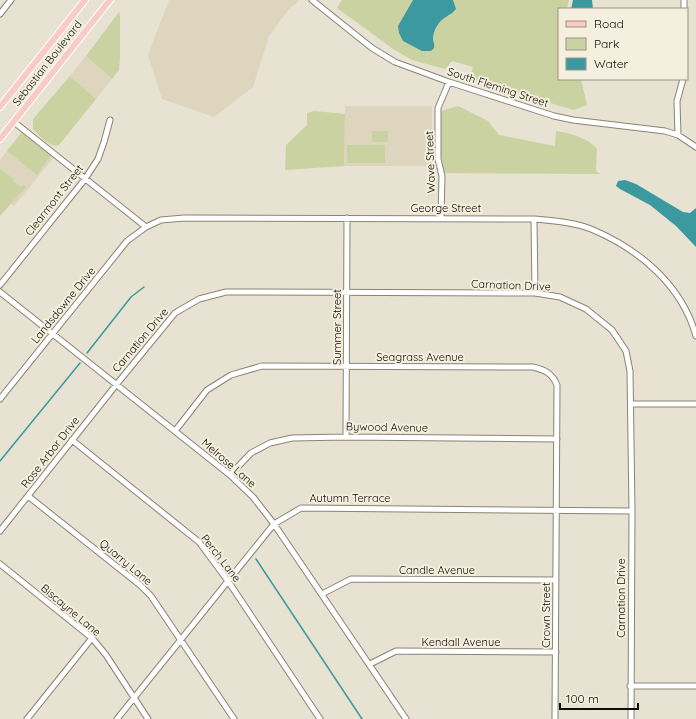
<svg xmlns="http://www.w3.org/2000/svg" width="696" height="719" font-family="Quicksand,sans-serif">
<style>
.built{fill:#ddd5bd}
.green{fill:#cbd2a1}
.water{fill:#3c999f}
.lines{fill:none;stroke-linecap:round;stroke-linejoin:round}
.stream{stroke:#3c999f;stroke-width:1.5}
.minor-casing{stroke:#898475;stroke-width:7}
.major-casing{stroke:#fff;stroke-width:8}
.minor{stroke:#fff;stroke-width:5}
.major{stroke:#f9cbc4;stroke-width:6}
.labels{text-anchor:middle;stroke-width:4;stroke-linejoin:round;paint-order:stroke}
.street-label{font-size:11px;fill:#0d0b06;stroke:#f4efde}
</style>
<rect width="100%" height="100%" fill="#e7e2d1"/>
<path class="built" d="M 169,0 L 297,0 L 299,1 L 289,9 L 269,36 L 253,87 L 214,117 L 162,99 L 148,55 Z
M 86,56 L 112,79 L 96,99 L 70,76 Z
M 345,106 L 432,106 L 432,166 L 344,166 Z
M 22,132 L 54,157 L 14,206 L 0,196 L 0,160 Z"/>
<path class="green" d="M 342,0 L 569,0 L 567,9 L 559,9 C 559,16 557,38 559,43 L 559,79 L 581,79 L 587,105 L 574,110 L 469,79 L 473,67 L 452,61 L 445,69 L 412,60 L 393,49 L 337,8 Z
M 119,12 L 120,14 L 120,59 L 119,70 L 112,79 L 86,56 Z
M 70,76 L 96,99 L 59,145 C 50,149 39,135 33,129 L 33,119 Z
M 458,106 L 488,121 L 499,135 L 555,146 L 556,131 C 570,133 588,138 597,149 L 596,170 L 597,172 L 601,174 L 444,173 L 441,152 L 441,111 Z
M 314,111 L 345,114 L 344,166 L 285,170 L 286,145 L 307,125 L 307,113 Z
M 372,131 L 388,131 L 388,142 L 372,142 Z
M 22,132 L 51,155 L 37,175 L 7,151 Z
M 347,145 L 385,145 L 385,163 L 347,163 Z
M 0,169 L 14,179 L 13,181 L 21,187 L 23,185 L 26,187 L 0,216 Z"/>
<path class="water" d="M 413,0 L 453,0 L 456,9 C 453,13 450,14 446,17 C 439,21 433,30 433,39 C 433,42 435,44 434,48 L 431,51 L 422,51 L 403,41 L 399,33 L 398,26 Z
M 573,0 L 592,0 L 593,9 L 571,9 Z
M 625,180 L 636,184 L 683,212 L 690,213 L 696,208 L 696,247 L 676,226 L 650,205 L 620,189 L 616,186 L 618,181 Z"/>
<g class="lines">
<path class="stream" d="M 87,353 L 131,297 L 144,287
M 0,461 L 80,363
M 256,559 L 362,719"/>
<defs>
<path id="minor" d="M 312,0 L 372,48 L 395,62 L 449,82 L 554,116 L 573,120 L 665,131 L 678,135 L 696,147
M 684,9 L 684,0
M 0,14 L 11,0
M 14,122 L 146,227
M 678,135 L 677,101 L 683,79
M 441,218 L 442,176 L 438,159 L 438,108 L 449,82
M 534,219 L 535,293
M 0,285 L 85,179 L 98,159 L 104,142 L 110,120
M 0,292 L 230,475 L 253,497 L 274,524 L 406,719
M 0,399 L 127,241 L 146,227 L 161,220 L 184,218 L 534,219 C 553,221 573,222 591,229 C 639,249 682,285 696,336
M 631,404 L 696,404
M 175,431 L 207,390 L 231,375 L 262,366 L 533,367 C 545,370 552,373 557,385 L 555,719
M 346,437 L 347,218
M 72,440 L 199,542 L 228,581 L 320,719
M 230,475 L 251,453 L 270,443 L 292,438 L 346,437 L 557,439
M 28,496 L 140,585 L 151,596 L 234,719
M 0,531 L 116,385 L 175,313 L 199,299 L 226,292 L 535,293 L 560,297 L 586,309 L 612,330 L 626,351 L 630,371 L 632,511 L 631,719
M 0,564 L 92,638 L 106,655 L 148,719
M 322,594 L 351,579 L 556,580
M 370,664 L 396,651 L 556,652
M 630,686 L 696,686
M 27,719 L 92,638
M 117,719 L 274,524 L 301,508 L 632,511"/>
<path id="major" d="M 0,107 L 85,0
M 0,139 L 110,0"/>
</defs>
<use href="#minor" class="minor-casing"/>
<use href="#major" class="major-casing"/>
<use href="#minor" class="minor"/>
<use href="#major" class="major"/>
</g>
<g class="labels">
<g class="street-label">
<text transform="translate(47 63) rotate(-52)" y="4">Sebastian Boulevard</text>
<text transform="translate(498 87) rotate(18)" y="4">South Fleming Street</text>
<text transform="translate(430 162) rotate(-92)" y="4">Wave Street</text>
<text transform="translate(54 200) rotate(-52)" y="4">Clearmont Street</text>
<text x="446" y="212">George Street</text>
<text transform="translate(511 285) rotate(2)" y="4">Carnation Drive</text>
<text transform="translate(63 305) rotate(-51)" y="4">Landsdowne Drive</text>
<text transform="translate(337 327) rotate(-90)" y="4">Summer Street</text>
<text transform="translate(140 340) rotate(-50)" y="4">Carnation Drive</text>
<text x="420" y="361">Seagrass Avenue</text>
<text transform="translate(387 427) rotate(1)" y="4">Bywood Avenue</text>
<text transform="translate(50 452) rotate(-52)" y="4">Rose Arbor Drive</text>
<text transform="translate(229 463) rotate(41)" y="4">Melrose Lane</text>
<text x="350" y="502">Autumn Terrace</text>
<text transform="translate(221 558) rotate(52)" y="4">Perch Lane</text>
<text transform="translate(126 562) rotate(40)" y="4">Quarry Lane</text>
<text x="437" y="574">Candle Avenue</text>
<text transform="translate(621 598) rotate(-90)" y="4">Carnation Drive</text>
<text transform="translate(71 610) rotate(40)" y="4">Biscayne Lane</text>
<text transform="translate(546 615) rotate(-90)" y="4">Crown Street</text>
<text x="461" y="646">Kendall Avenue</text>
</g>
</g>
<rect x="558" y="8" width="130" height="72" fill="#f4efde" stroke="#989488"/>
<rect x="566" y="21" width="20" height="6" fill="#f9cbc4" stroke="#989488"/>
<text x="594" y="28" font-size="12" fill="#0d0b06">Road</text>
<rect x="566" y="38" width="20" height="12" fill="#cbd2a1" stroke="#989488"/>
<text x="594" y="48" font-size="12" fill="#0d0b06">Park</text>
<rect x="566" y="58" width="20" height="12" fill="#3c999f" stroke="#989488"/>
<text x="594" y="68" font-size="12" fill="#0d0b06">Water</text>
<path d="M560 703v6h78v-6" fill="none" stroke="#0d0b06" stroke-width="2"/>
<text x="566" y="703" font-size="12" fill="#0d0b06" stroke="#f4efde" stroke-width="3" paint-order="stroke">100 m</text>
</svg>
